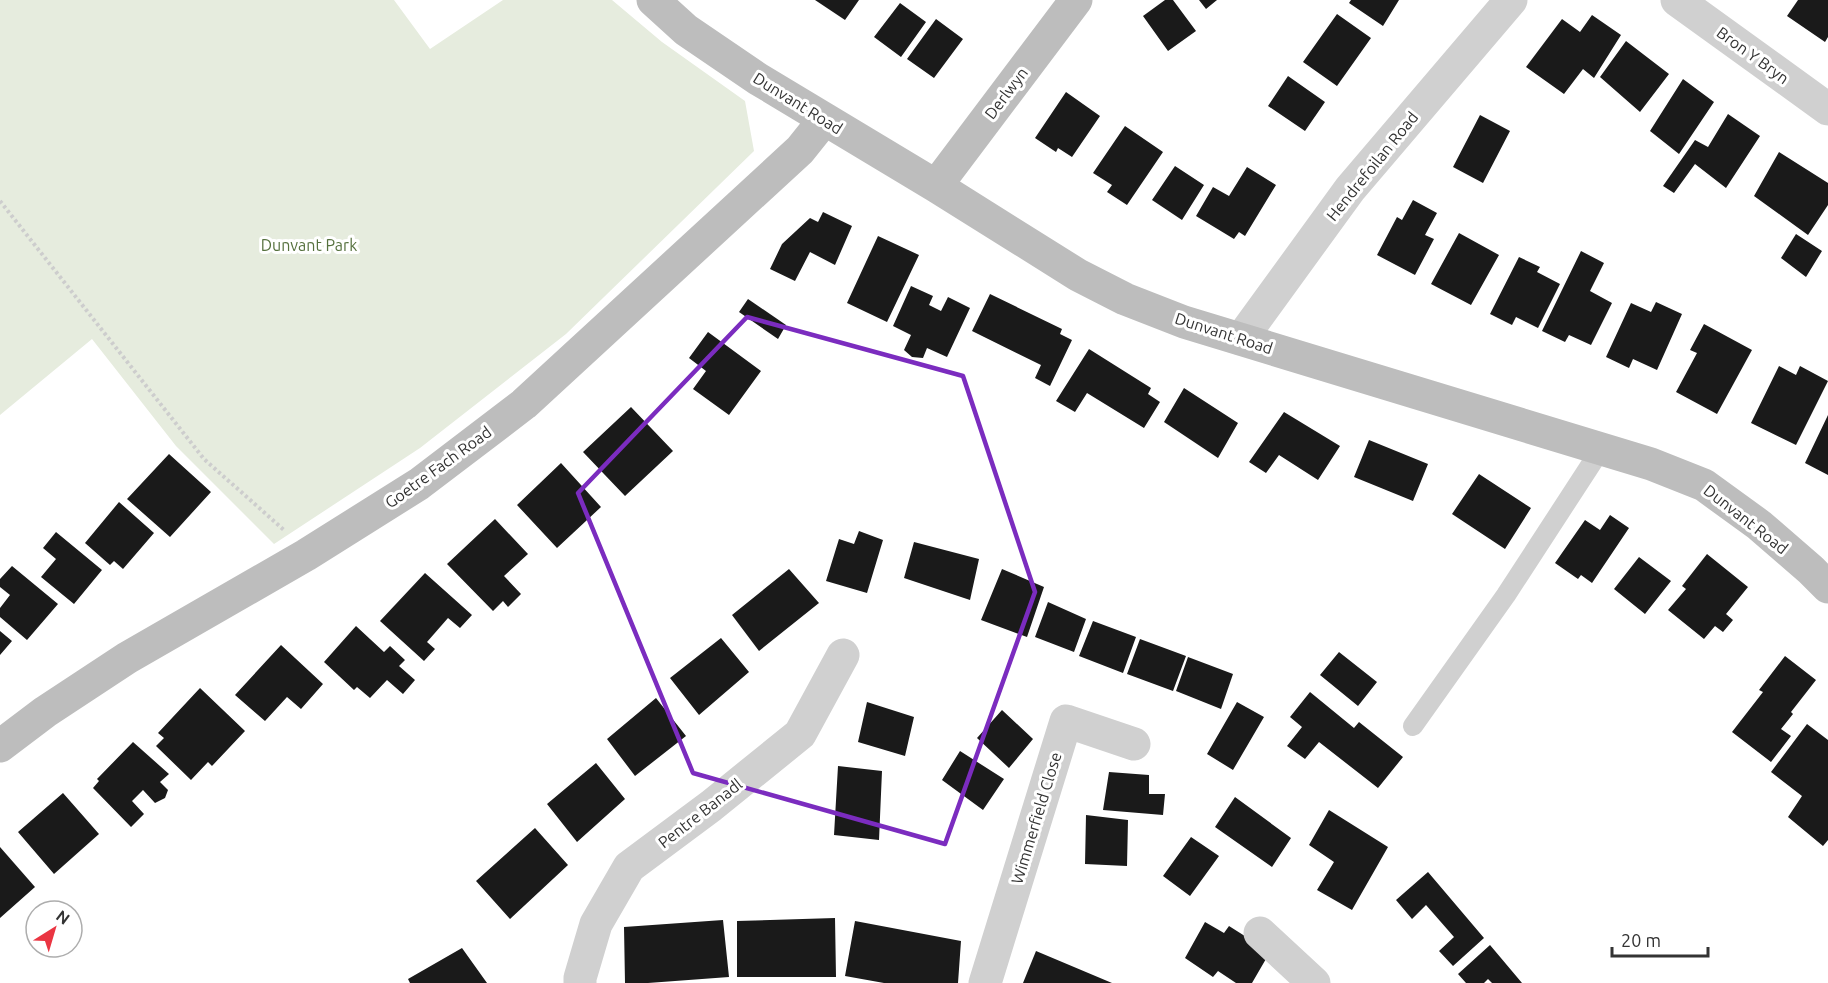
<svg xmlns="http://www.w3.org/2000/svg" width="1828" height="983" font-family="Ubuntu,sans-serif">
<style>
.green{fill:#e6ecde}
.building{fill:#1a1a1a}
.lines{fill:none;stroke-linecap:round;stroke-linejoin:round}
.path{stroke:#cdcdcd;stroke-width:4;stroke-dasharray:3 3;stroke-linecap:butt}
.lane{stroke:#d0d0d0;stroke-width:20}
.street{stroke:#d0d0d0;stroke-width:33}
.secondary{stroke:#bdbdbd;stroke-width:33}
.marked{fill:none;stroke:#7b2cbf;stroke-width:4.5;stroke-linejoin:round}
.labels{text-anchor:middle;stroke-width:6;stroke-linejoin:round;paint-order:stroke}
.street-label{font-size:16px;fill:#333;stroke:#fff}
.park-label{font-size:16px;fill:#56713e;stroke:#fff}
</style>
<rect width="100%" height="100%" fill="#fff"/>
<path class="green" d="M 0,0 L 394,0 L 430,49 L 503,0 L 612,0 L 662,42 L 745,101 L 754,151 L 566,334 L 420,448 L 274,544 L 176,446 L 92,339 L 0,415 Z"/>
<path class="building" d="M 815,0 L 859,0 L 845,20 Z
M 1165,0 L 1173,0 L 1196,31 L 1168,51 L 1143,16 Z
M 1199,0 L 1217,0 L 1206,9 Z
M 1351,0 L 1399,0 L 1383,26 L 1349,3 Z
M 1798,0 L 1828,0 L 1828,37 L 1825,42 L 1787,16 Z
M 900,3 L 926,22 L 901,57 L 874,37 Z
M 1337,14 L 1371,38 L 1337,86 L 1303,62 Z
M 1592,15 L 1621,35 L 1594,78 L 1583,69 L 1564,94 L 1526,67 L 1562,19 L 1580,32 Z
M 936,19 L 963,39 L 934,78 L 907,59 Z
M 1626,41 L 1669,74 L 1640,112 L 1600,77 Z
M 1288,76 L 1325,102 L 1305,131 L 1268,106 Z
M 1683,79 L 1714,102 L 1679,154 L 1650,131 Z
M 1066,92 L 1100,116 L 1072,157 L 1058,148 L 1056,152 L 1035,138 Z
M 1728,114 L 1760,136 L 1726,188 L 1695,164 L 1674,193 L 1663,186 L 1695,140 L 1708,147 Z
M 1480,115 L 1510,131 L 1483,183 L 1453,167 Z
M 1125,126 L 1163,152 L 1127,205 L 1107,192 L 1112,185 L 1093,173 Z
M 1779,152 L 1828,183 L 1828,205 L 1808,235 L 1754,196 Z
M 1175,166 L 1204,185 L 1182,220 L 1152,200 Z
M 1247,167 L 1276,185 L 1245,236 L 1239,232 L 1234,239 L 1196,216 L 1213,187 L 1229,196 Z
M 1413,200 L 1437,213 L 1425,235 L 1434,239 L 1415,275 L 1377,255 L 1397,217 L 1402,220 Z
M 823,212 L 852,226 L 835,265 L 810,252 L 795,281 L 770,269 L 782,244 L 810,218 L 818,222 Z
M 1459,233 L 1499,255 L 1471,305 L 1431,284 Z
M 1796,234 L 1822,251 L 1806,277 L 1781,258 Z
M 878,236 L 919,255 L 887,322 L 847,303 Z
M 1581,251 L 1604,263 L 1590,291 L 1612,303 L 1591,345 L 1569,335 L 1565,342 L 1542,331 Z
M 1519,257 L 1540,267 L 1537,272 L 1560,284 L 1538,328 L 1516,317 L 1512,325 L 1490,314 Z
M 911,286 L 933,296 L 929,305 L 941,311 L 948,297 L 970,308 L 947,357 L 927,348 L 923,358 L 912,357 L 904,350 L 911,335 L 893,326 Z
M 990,294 L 1062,329 L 1060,334 L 1072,340 L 1050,386 L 1035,378 L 1041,365 L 972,331 Z
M 748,299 L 786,325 L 778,339 L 739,312 Z
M 1656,302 L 1682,314 L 1657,370 L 1633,359 L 1629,368 L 1606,357 L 1631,303 L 1651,312 Z
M 1704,324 L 1752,350 L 1717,414 L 1676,392 L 1697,353 L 1690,350 Z
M 708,332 L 761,371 L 729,415 L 693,389 L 706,371 L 689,358 Z
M 1089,349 L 1151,388 L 1148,394 L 1160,402 L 1144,428 L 1087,393 L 1075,412 L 1056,401 Z
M 1779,366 L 1796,375 L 1800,366 L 1828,381 L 1796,445 L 1751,423 Z
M 1184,388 L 1238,423 L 1218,458 L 1164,422 Z
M 631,407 L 673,451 L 625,496 L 583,452 Z
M 1284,412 L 1340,446 L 1318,480 L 1279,455 L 1266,473 L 1249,462 Z
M 1828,415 L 1828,475 L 1805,463 Z
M 1369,440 L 1428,464 L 1413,501 L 1354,477 Z
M 169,454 L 211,492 L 170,537 L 127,499 Z
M 561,463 L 601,507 L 557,548 L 517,505 Z
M 1479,474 L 1531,508 L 1505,549 L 1452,514 Z
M 119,502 L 154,533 L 123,569 L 114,561 L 110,565 L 85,543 Z
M 1610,515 L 1629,528 L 1592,583 L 1581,575 L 1578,579 L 1555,563 L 1585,520 L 1600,530 Z
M 495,519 L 528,554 L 504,576 L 521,594 L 508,607 L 503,601 L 493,611 L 447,564 Z
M 859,531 L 883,540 L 867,593 L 826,581 L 839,539 L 854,544 Z
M 56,532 L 102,570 L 74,604 L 41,577 L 56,559 L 43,548 Z
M 914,542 L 979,559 L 970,600 L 904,578 Z
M 1707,554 L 1748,587 L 1726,614 L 1733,620 L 1723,632 L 1715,626 L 1704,639 L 1668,610 L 1686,589 L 1682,586 Z
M 1639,557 L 1671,581 L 1645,614 L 1614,589 Z
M 12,566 L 58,604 L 27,640 L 0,617 L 0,608 L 10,595 L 0,587 L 0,579 Z
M 789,569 L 819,603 L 759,651 L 732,615 Z
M 1002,569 L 1044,587 L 1027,637 L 981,620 Z
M 425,573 L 472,615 L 460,628 L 448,618 L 427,642 L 435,649 L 424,661 L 380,621 Z
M 1048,602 L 1086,619 L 1074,652 L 1035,637 Z
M 1093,621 L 1136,637 L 1123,673 L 1079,656 Z
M 356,626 L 384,652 L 390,646 L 405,660 L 399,666 L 415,680 L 403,694 L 387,680 L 370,698 L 357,687 L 354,690 L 324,662 Z
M 0,631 L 12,641 L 0,655 Z
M 721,638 L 749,672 L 699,715 L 670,678 Z
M 1140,639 L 1186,656 L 1173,691 L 1127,674 Z
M 281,645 L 323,684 L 301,709 L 287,697 L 265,721 L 235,695 Z
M 1339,652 L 1377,682 L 1358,706 L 1320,675 Z
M 1785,656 L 1816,680 L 1791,712 L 1793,714 L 1781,729 L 1791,736 L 1771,762 L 1732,732 L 1763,692 L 1759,690 Z
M 1188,657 L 1233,674 L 1221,709 L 1176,691 Z
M 200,688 L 245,731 L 212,766 L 208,762 L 191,780 L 156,746 L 164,738 L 158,733 Z
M 1310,692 L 1354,728 L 1359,722 L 1403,757 L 1378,788 L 1319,742 L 1305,759 L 1287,746 L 1302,727 L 1290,717 Z
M 656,698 L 686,736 L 635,776 L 607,739 Z
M 867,702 L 914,717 L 905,756 L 858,742 Z
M 1237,702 L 1264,717 L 1233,770 L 1207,754 Z
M 1002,710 L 1033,739 L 1009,768 L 977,738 Z
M 1807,724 L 1828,740 L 1828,840 L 1823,846 L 1788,817 L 1802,796 L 1771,772 Z
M 133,742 L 169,774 L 160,782 L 168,790 L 165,798 L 155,803 L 143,790 L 132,801 L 144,814 L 131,827 L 93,788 L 99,781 L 97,779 Z
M 960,751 L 1004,779 L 983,810 L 942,780 Z
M 596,763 L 625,799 L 577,842 L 547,804 Z
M 838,766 L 882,771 L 879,840 L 834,835 Z
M 1109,772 L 1149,775 L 1149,794 L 1165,794 L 1163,815 L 1103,810 Z
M 63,793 L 99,834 L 54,874 L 18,832 Z
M 1235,797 L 1291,838 L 1272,867 L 1215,827 Z
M 1329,810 L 1388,847 L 1352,910 L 1317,890 L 1334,862 L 1309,845 Z
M 1086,815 L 1128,820 L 1127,866 L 1085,864 Z
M 535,828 L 568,865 L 510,919 L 476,881 Z
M 1191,837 L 1219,856 L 1190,896 L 1163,876 Z
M 0,847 L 35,887 L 0,918 Z
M 1428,872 L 1484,938 L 1453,966 L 1439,951 L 1454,937 L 1426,905 L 1412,919 L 1396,900 Z
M 835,918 L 836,977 L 737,977 L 737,921 Z
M 723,920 L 729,977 L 648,983 L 625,983 L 624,927 Z
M 855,921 L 961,941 L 958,983 L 884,983 L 845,976 Z
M 1205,922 L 1224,933 L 1229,926 L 1270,952 L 1252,983 L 1236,983 L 1218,971 L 1213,977 L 1185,958 Z
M 1490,945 L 1522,983 L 1492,983 L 1488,979 L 1484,983 L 1466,983 L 1458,974 Z
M 462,948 L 487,983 L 410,983 L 408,979 Z
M 1036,951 L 1112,983 L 1023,983 Z"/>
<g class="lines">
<path class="path" d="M 0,201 L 204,459 L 284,530"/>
<path class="lane" d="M 1413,726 L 1506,595 L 1601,449"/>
<path class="street" d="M 1677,0 L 1828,109
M 1241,339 L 1350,189 L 1511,0
M 1260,933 L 1314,983
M 580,983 L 580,978 L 596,924 L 629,867 L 711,806 L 800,734 L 843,655
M 985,983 L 1066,721 L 1134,744"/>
<path class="secondary" d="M 653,0 L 686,30 L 758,79 L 936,186 L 1078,275 L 1125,299 L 1184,322 L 1651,464 L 1704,485 L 1759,525 L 1811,570 L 1828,587
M 936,186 L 1076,0
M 0,746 L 45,712 L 127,658 L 306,555 L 419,484 L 524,404 L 800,150 L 824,120"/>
</g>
<path class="marked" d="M 747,317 L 963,376 L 1035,592 L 945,844 L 693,773 L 578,493 Z"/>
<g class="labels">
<g class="street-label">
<text transform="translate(1753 55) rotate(36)" y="6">Bron Y Bryn</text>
<text transform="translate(1006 93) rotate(-53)" y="6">Derlwyn</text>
<text transform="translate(798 103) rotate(32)" y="6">Dunvant Road</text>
<text transform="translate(1372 166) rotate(-51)" y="6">Hendrefoilan Road</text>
<text transform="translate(1224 333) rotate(18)" y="6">Dunvant Road</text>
<text transform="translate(438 467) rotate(-36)" y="6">Goetre Fach Road</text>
<text transform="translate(1746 519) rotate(38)" y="6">Dunvant Road</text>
<text transform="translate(700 813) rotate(-38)" y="6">Pentre Banadl</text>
<text transform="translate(1036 818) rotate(-73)" y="6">Wimmerfield Close</text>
</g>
<g class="park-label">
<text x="309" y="251">Dunvant Park</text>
</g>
</g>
<g transform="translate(54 929) rotate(37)"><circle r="28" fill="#ffffff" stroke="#adadad" stroke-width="1.5"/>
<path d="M0-4.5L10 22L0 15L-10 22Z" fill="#ea3542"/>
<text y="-9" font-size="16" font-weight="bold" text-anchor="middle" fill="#333333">N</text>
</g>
<path d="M1612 947v9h96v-9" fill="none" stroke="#333333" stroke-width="3"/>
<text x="1621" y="947" font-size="18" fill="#333333" stroke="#ffffff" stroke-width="4.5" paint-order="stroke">20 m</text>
</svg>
